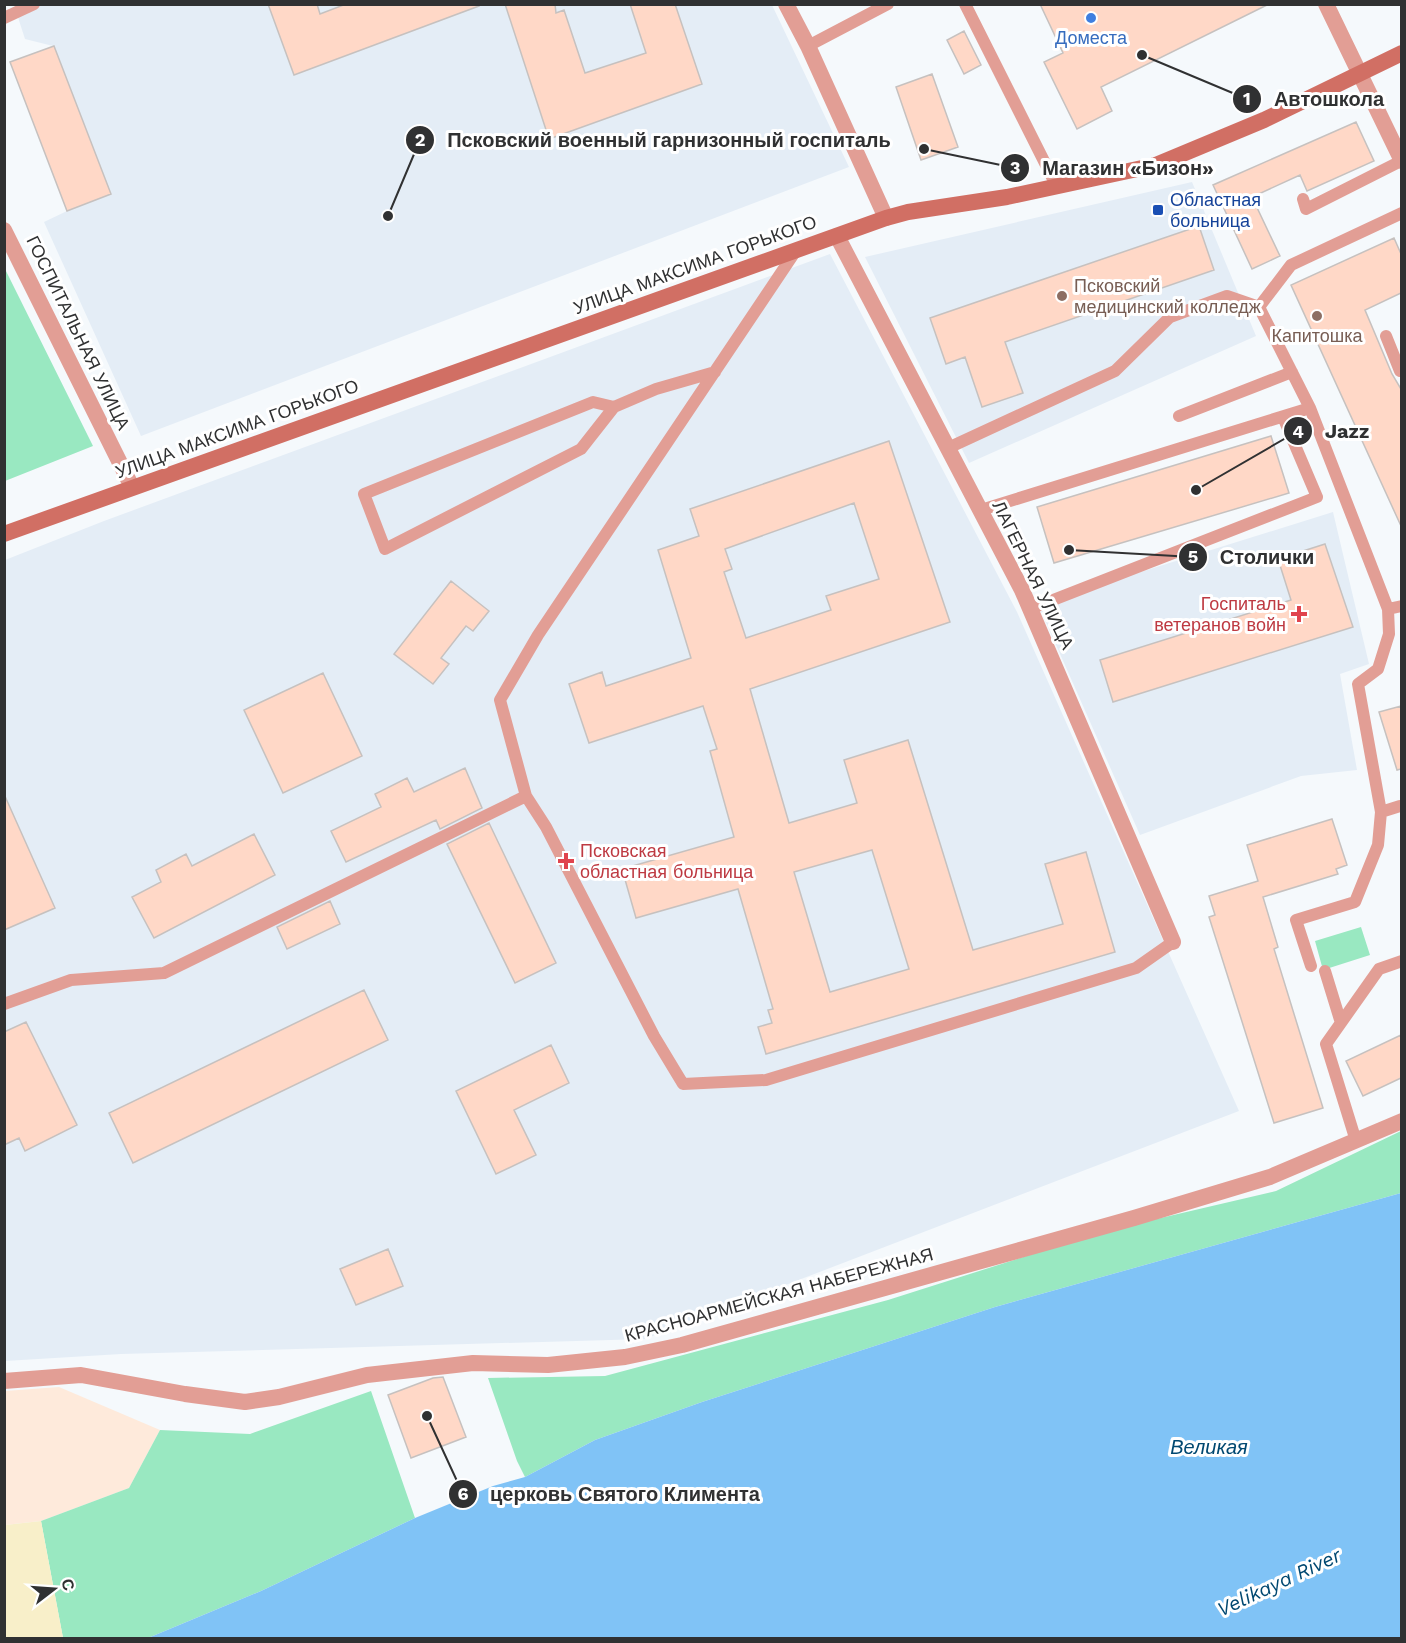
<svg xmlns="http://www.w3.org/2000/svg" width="1406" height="1643" font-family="'Work Sans',sans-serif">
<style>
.commercial{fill:#feeadb}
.built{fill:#e4edf6}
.green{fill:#99e8c1}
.sand{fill:#f8efc9}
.water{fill:#80c3f6}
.building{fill:#ffd8c7;stroke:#c6c1bf;stroke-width:1.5;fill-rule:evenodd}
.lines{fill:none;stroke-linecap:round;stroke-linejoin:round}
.service{stroke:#e29e95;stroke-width:12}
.minor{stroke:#e29e95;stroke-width:16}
.secondary{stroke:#d16f64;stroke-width:16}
.shop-dot{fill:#3f7fe0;stroke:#fff;stroke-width:2}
.transit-dot{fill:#1a4fb4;stroke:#fff;stroke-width:2}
.education-dot{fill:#8d6e63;stroke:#fff;stroke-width:2}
.health-dot{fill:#e0444e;stroke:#fff;stroke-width:2}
.labels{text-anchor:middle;stroke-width:6;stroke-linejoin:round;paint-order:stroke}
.shop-label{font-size:18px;fill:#366cbe;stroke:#fff}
.transit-label{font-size:18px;fill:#164399;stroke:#fff;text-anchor:start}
.street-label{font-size:18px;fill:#303132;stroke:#fff}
.education-label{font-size:18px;fill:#785e54;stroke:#fff;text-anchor:start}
.health-label{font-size:18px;fill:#be3a42;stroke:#fff;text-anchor:end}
.water-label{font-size:20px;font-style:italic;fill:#004871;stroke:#fff}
.leader{fill:none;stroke:#303132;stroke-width:2}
.callout-dot{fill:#303132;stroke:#fff;stroke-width:2}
.mark-label{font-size:18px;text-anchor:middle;font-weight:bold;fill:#fff}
.callout-label{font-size:20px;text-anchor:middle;font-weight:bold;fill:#303132;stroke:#fff;stroke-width:6;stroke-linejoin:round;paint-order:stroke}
</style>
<rect width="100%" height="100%" fill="#f5f9fc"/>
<path class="commercial" d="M 59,1387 L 160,1430 L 129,1488 L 41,1521 L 5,1525 L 5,1391 Z"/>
<path class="built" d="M 14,5 L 772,5 L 849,167 L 141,436 L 44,222 L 67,211 L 10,62 L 53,46 L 25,39 Z
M 1192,182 L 1256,336 L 969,463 L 865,257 Z
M 830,254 L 1017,612 L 1239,1111 L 645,1339 L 121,1354 L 5,1361 L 5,560 L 104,521 Z
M 1333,512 L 1369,664 L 1340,674 L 1357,770 L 1301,776 L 1140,835 L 1038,604 Z"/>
<path class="green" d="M 5,269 L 93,446 L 5,481 L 4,481 Z
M 1361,927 L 1370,955 L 1323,970 L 1315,941 Z
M 1401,1131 L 1401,1193 L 995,1307 L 702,1402 L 595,1440 L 525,1477 L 517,1461 L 488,1378 L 605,1376 L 888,1300 L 1105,1231 L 1276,1191 Z
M 371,1391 L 415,1518 L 261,1591 L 148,1638 L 63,1638 L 41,1521 L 129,1488 L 160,1430 L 250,1434 Z"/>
<path class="sand" d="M 41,1521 L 63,1638 L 5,1638 L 5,1525 Z"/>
<path class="water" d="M 1401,1193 L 1401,1638 L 148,1638 L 261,1591 L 415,1518 L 493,1486 L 525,1477 L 595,1440 L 702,1402 L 995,1307 Z"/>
<path class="building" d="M 268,4 L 317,4 L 320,14 L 346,4 L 478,4 L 479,6 L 294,75 Z
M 505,4 L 555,4 L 556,13 L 564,10 L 585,73 L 646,53 L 630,4 L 675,4 L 702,84 L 549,139 Z
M 1040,4 L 1269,4 L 1101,87 L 1112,111 L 1077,129 L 1044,62 L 1063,53 Z
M 964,31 L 981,65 L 964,74 L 947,40 Z
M 54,46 L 111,194 L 67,211 L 10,62 Z
M 932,74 L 958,147 L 921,160 L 896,87 Z
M 1356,122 L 1374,161 L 1307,191 L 1300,175 L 1252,197 L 1280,256 L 1252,269 L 1213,185 Z
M 1199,226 L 1214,270 L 1005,342 L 1023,393 L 982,407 L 965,357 L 946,364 L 930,318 Z
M 1394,238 L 1401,254 L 1401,293 L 1365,310 L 1392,374 L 1401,389 L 1401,526 L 1291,285 Z
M 1271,436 L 1289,493 L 1054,563 L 1037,507 Z
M 889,441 L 950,622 L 750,689 L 789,823 L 857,803 L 844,760 L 908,740 L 973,950 L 1063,924 L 1045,864 L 1086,852 L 1115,952 L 766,1054 L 758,1027 L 772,1023 L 768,1010 L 773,1009 L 738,889 L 636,918 L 622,869 L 734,837 L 710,751 L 717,749 L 703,706 L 589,743 L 569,684 L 602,672 L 606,686 L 691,658 L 658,550 L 699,536 L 690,509 ZM 854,503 L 879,579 L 826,596 L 831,610 L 746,638 L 724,572 L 732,569 L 725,549 ZM 872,850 L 909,969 L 830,992 L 794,872 Z
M 1325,544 L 1353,627 L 1113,702 L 1100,660 L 1291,600 L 1278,559 Z
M 451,581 L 489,611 L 473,631 L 466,626 L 441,658 L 449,664 L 433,684 L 394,654 Z
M 323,673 L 362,756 L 283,793 L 244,710 Z
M 1401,706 L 1401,769 L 1397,770 L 1379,712 Z
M 465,768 L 482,808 L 440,829 L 436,820 L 346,862 L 331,831 L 381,807 L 375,794 L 407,778 L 414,792 Z
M 4,794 L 55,908 L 4,930 Z
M 1332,819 L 1347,865 L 1336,869 L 1338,874 L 1263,897 L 1278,947 L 1274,949 L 1323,1108 L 1274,1123 L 1209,917 L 1215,915 L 1209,896 L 1258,881 L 1247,845 Z
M 489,823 L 556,963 L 515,983 L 447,844 Z
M 254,834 L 275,875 L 154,938 L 132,897 L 161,882 L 156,870 L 186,854 L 192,866 Z
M 330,901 L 340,924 L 287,949 L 277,927 Z
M 364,990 L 388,1040 L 133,1163 L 109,1113 Z
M 26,1022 L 77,1125 L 25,1151 L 19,1138 L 4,1145 L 4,1032 Z
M 1401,1035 L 1401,1078 L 1363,1096 L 1346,1061 Z
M 551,1045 L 569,1083 L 514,1110 L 536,1155 L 496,1174 L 456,1091 Z
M 388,1249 L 403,1286 L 356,1305 L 340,1269 Z
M 443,1377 L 466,1437 L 411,1458 L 388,1395 L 433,1378 Z"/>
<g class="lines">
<path class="service" d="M 965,4 L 1056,185
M 4,18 L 34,4
M 808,46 L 888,4
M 1303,199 L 1306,209 L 1401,161
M 1402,213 L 1291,265 L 1259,307 L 1310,408 L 1388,609 L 1402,606
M 797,249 L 538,635 L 500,700 L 526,796 L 546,827 L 654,1036 L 683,1084 L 766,1080 L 1136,968 L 1173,942
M 1386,336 L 1400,371 L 1402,370
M 614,407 L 593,402 L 364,494 L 385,549 L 581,449 L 614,407 L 656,389 L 715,372
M 1179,416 L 1292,372
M 948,448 L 1115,371 L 1170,317 L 1227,296 L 1259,307
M 981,510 L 1310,408
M 1030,609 L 1317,497 L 1283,417
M 1381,812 L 1400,806
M 1311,966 L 1296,920 L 1355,902 L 1378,845 L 1381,812 L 1358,684 L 1378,669 L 1389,634 L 1388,609
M 1325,971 L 1341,1023
M 4,1004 L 71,980 L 164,973 L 526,796
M 1356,1141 L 1326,1044 L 1379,969 L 1402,961"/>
<path class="minor" d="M 786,4 L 808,46 L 886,218
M 1326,4 L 1402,161
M 4,230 L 132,487
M 837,236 L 1022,590 L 1173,942
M 4,1381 L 81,1375 L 185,1394 L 245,1402 L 279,1397 L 367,1375 L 473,1363 L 548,1365 L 625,1357 L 682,1345 L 1134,1218 L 1270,1177 L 1402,1121"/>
<path class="secondary" d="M 4,534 L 886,218 L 908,212 L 1007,197 L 1156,165 L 1264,120 L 1402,53"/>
</g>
<circle class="shop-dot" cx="1091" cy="18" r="6"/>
<rect class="transit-dot" x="1152" y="204" width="12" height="12" rx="3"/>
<g class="education-dot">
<circle cx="1062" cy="296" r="6"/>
<circle cx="1317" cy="316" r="6"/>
</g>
<g class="health-dot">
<path d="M1296 605h6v6h6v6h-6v6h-6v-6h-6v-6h6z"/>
<path d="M563 852h6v6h6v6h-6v6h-6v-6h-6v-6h6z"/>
</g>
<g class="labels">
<g class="shop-label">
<text x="1091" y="44">Доместа</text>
</g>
<g class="transit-label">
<text x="1170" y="206">Областная<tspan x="1170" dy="21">больница</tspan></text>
</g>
<g class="street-label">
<text transform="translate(695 265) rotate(-20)" y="6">УЛИЦА МАКСИМА ГОРЬКОГО</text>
<text transform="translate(78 333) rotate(64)" y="6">ГОСПИТАЛЬНАЯ УЛИЦА</text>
<text transform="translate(237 429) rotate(-20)" y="6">УЛИЦА МАКСИМА ГОРЬКОГО</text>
<text transform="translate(1033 575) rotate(64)" y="6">ЛАГЕРНАЯ УЛИЦА</text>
<text transform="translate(779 1295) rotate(-15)" y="6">КРАСНОАРМЕЙСКАЯ НАБЕРЕЖНАЯ</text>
</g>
<g class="education-label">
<text x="1074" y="292">Псковский<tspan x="1074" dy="21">медицинский колледж</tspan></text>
<text x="1317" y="342" text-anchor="middle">Капитошка</text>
</g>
<g class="health-label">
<text x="1286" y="610">Госпиталь<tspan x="1286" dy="21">ветеранов войн</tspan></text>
<text x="580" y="857" text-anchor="start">Псковская<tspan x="580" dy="21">областная больница</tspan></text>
</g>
<g class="water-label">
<text x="1209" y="1454">Великая</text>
<text transform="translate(1279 1582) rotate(-25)" y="7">Velikaya River</text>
</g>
</g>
<path class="leader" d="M1142 55L1247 99M388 216L420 140M924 149L1015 168M1196 490L1298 431M1069 550L1193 557M427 1416L463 1494"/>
<g class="callout-dot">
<circle cx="1142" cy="55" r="6"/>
<circle cx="388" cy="216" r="6"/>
<circle cx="924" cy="149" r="6"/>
<circle cx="1196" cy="490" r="6"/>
<circle cx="1069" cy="550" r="6"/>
<circle cx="427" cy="1416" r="6"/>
<circle cx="1247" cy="99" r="15"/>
<circle cx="420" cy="140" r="15"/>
<circle cx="1015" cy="168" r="15"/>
<circle cx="1298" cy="431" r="15"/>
<circle cx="1193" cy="557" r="15"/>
<circle cx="463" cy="1494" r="15"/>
</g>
<g class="mark-label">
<text x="1247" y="105">1</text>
<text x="420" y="146">2</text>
<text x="1015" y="174">3</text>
<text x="1298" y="438">4</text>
<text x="1193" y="563">5</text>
<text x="463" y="1500">6</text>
</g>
<g class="callout-label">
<text x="1329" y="106">Автошкола</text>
<text x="669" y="147">Псковский военный гарнизонный госпиталь</text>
<text x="1128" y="175">Магазин «Бизон»</text>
<text x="1347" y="438">Jazz</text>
<text x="1267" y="564">Столички</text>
<text x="625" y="1501">церковь Святого Климента</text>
</g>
<rect width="1406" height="1643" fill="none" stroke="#303132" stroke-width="12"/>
<g transform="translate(54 1589) rotate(73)" stroke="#ffffff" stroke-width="4.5" paint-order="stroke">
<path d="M0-4.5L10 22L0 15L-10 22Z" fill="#303132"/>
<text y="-9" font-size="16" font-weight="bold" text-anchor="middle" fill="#303132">С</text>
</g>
</svg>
